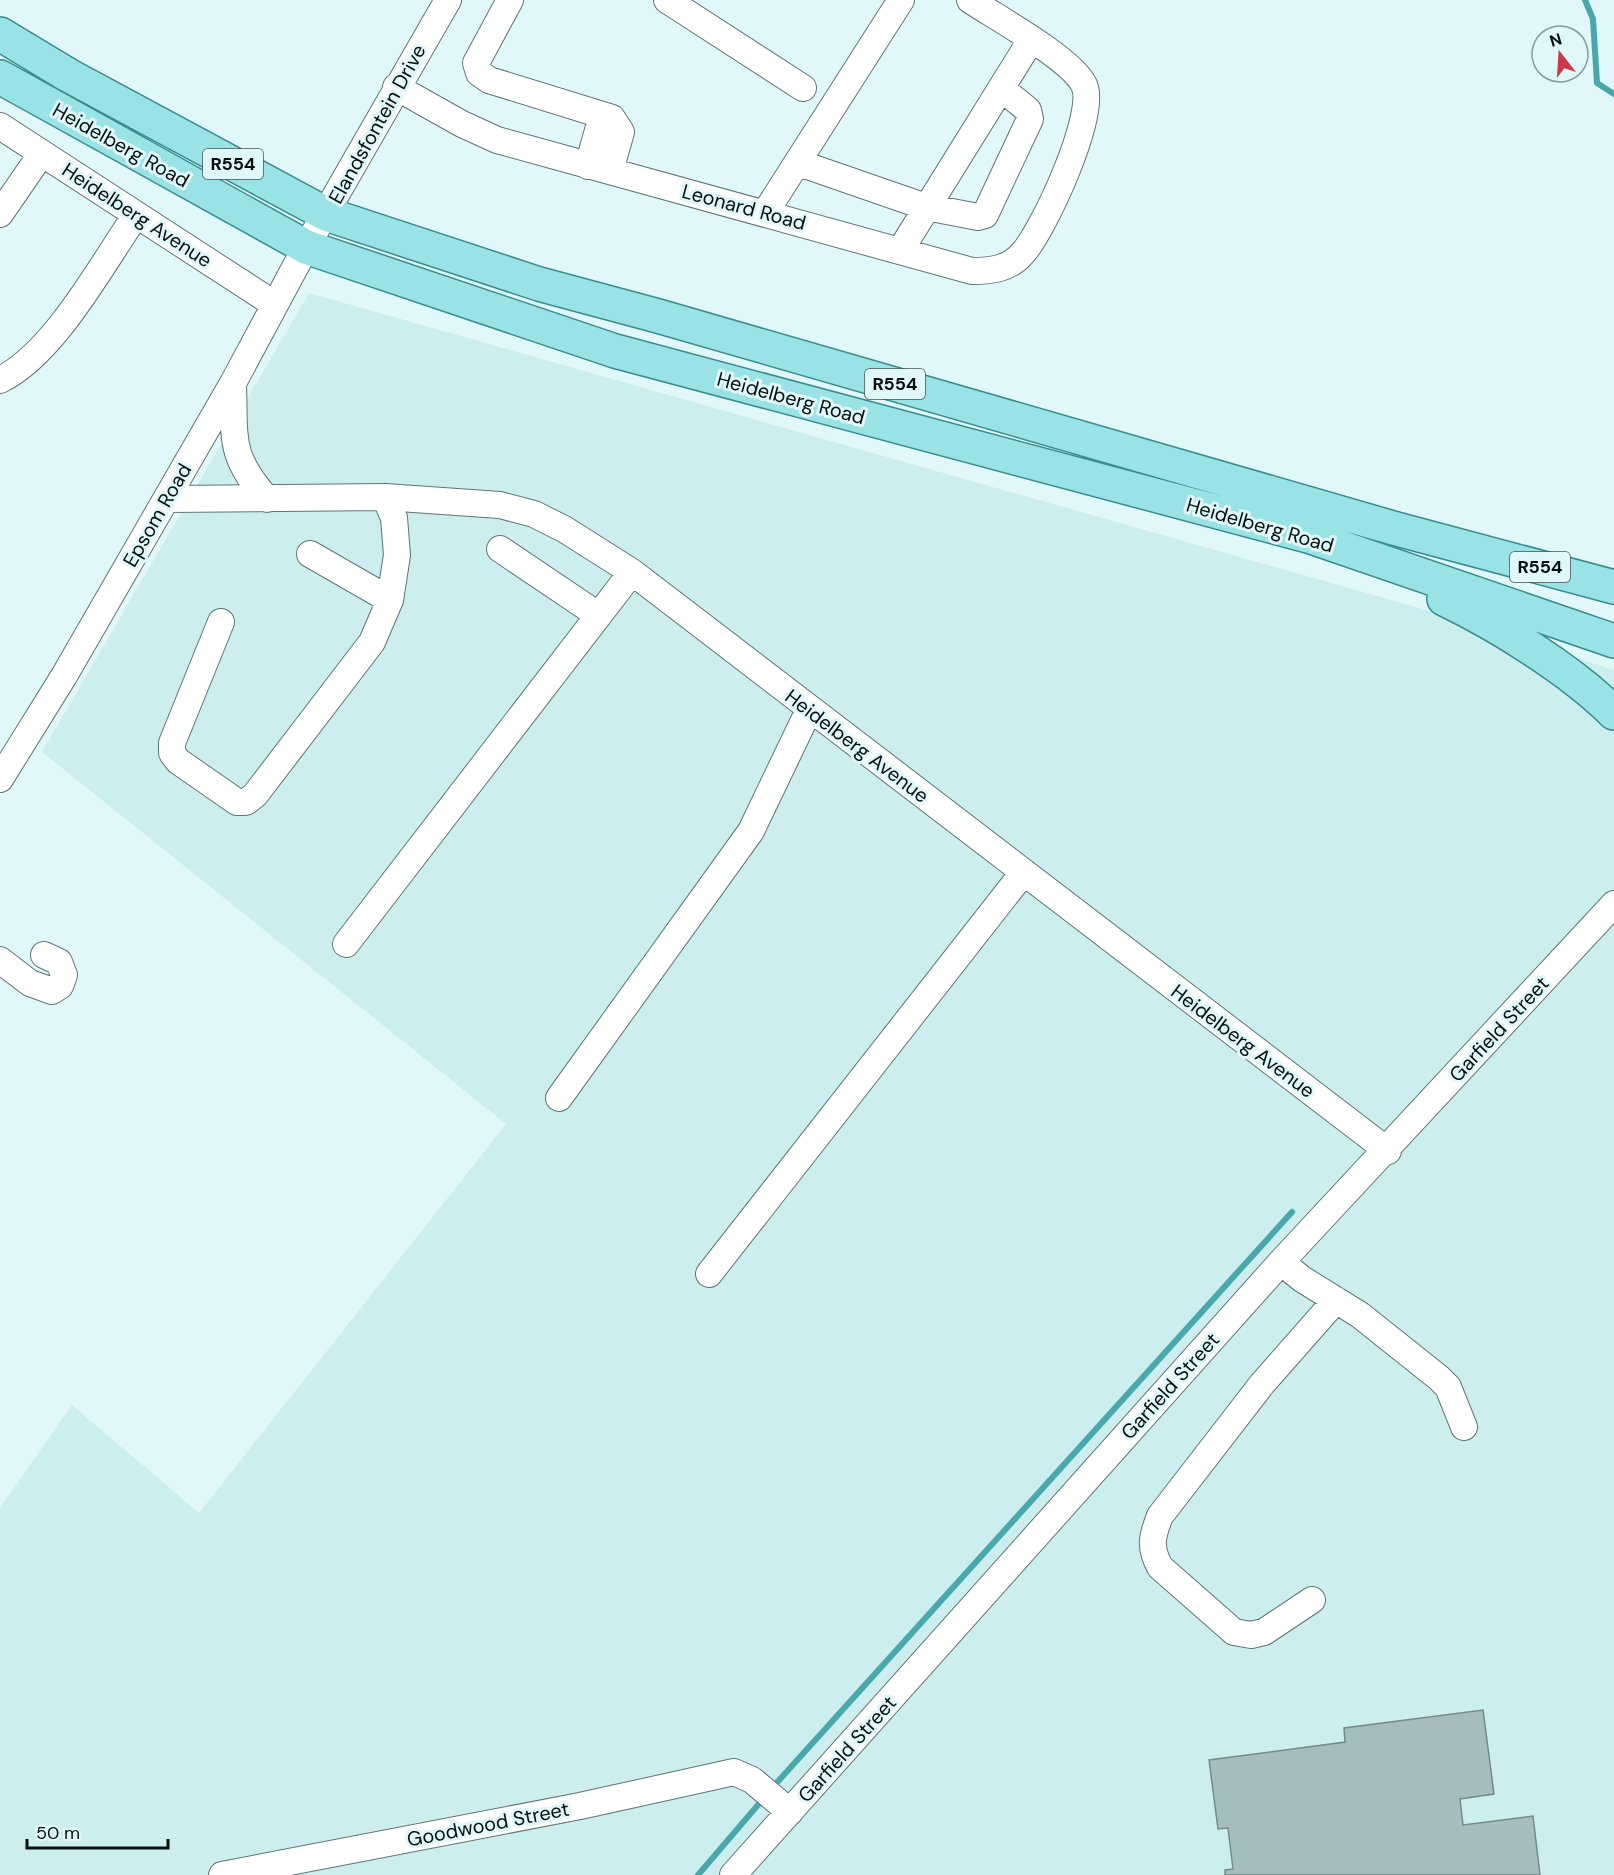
<svg xmlns="http://www.w3.org/2000/svg" width="1614" height="1875" font-family="'DM Sans',sans-serif">
<style>
.built{fill:#cceeef}
.lines{fill:none;stroke-linecap:round;stroke-linejoin:round}
.stream{stroke:#49a8ac;stroke-width:6}
.building{fill:#a5bdbe;stroke:#748b8b;stroke-width:1.5}
.minor-casing{stroke:#5f7576;stroke-width:28}
.major-casing{stroke:#3a8c8f;stroke-width:36}
.minor{stroke:#fff;stroke-width:26}
.major{stroke:#99e2e5;stroke-width:33}
.labels{text-anchor:middle;stroke-width:6;stroke-linejoin:round;paint-order:stroke}
.shield{fill:#e0f8f9;stroke:#485555;stroke-width:1.5}
.shield-label{font-size:18px;font-weight:bold;fill:#070f0f}
.street-label{font-size:20px;fill:#070f0f;stroke:#e0f8f9}
</style>
<rect width="100%" height="100%" fill="#e0f8f9"/>
<path class="built" d="M 309,293 L 1437,613 L 1614,670 L 1614,1875 L 0,1875 L 0,1508 L 72,1405 L 199,1513 L 506,1124 L 42,752 Z"/>
<g class="lines">
<path class="stream" d="M 1585,0 L 1593,19 L 1597,83 L 1614,94
M 772,1788 L 1292,1212
M 698,1875 L 764,1798"/>
</g>
<path class="building" d="M 1483,1710 L 1494,1794 L 1460,1799 L 1463,1825 L 1533,1816 L 1540,1875 L 1225,1875 L 1225,1870 L 1233,1869 L 1228,1828 L 1218,1829 L 1209,1760 L 1345,1742 L 1344,1728 Z"/>
<g class="lines">
<defs>
<path id="minor" d="M 510,0 L 476,63 L 479,73 L 489,80 L 612,118 L 621,132 L 610,171
M 667,0 L 803,88
M 396,87 L 462,124 L 497,140 L 972,271 C 991,271 1009,269 1022,254 C 1043,232 1098,113 1084,85 C 1072,59 997,18 970,0
M 0,126 L 274,304
M 799,163 L 926,207 L 978,217 L 985,215 L 1030,119 L 1028,110 L 1001,88
M 588,166 L 602,116
M 765,213 L 901,0
M 0,214 L 42,153
M 900,251 L 1031,40
M 0,380 C 54,354 102,264 136,215
M 233,384 C 235,438 228,455 267,499
M 166,499 L 385,497 L 500,505 L 534,514 L 564,529 L 632,572 L 1388,1151
M 500,549 L 598,615
M 310,554 L 390,600
M 221,622 L 172,743 L 172,753 L 178,761 L 237,802 L 246,802 L 255,795 L 372,642 L 390,600 L 397,555 L 394,518 L 385,497
M 0,779 L 64,676 L 233,383 L 306,247 L 448,0
M 346,944 L 632,572
M 0,960 L 30,983 L 52,991 L 60,986 L 64,975 L 59,962 L 44,955
M 559,1098 L 751,831 L 809,710
M 1281,1262 L 1302,1279 L 1360,1315 L 1439,1378 L 1448,1387 L 1464,1427
M 709,1274 L 1023,873
M 1312,1600 L 1264,1632 L 1251,1635 L 1234,1632 L 1160,1567 C 1149,1547 1152,1536 1160,1516 L 1262,1384 L 1336,1300
M 222,1875 L 580,1806 L 734,1772 L 752,1780 L 790,1812
M 733,1875 L 1281,1262 L 1614,904"/>
<path id="major" d="M 0,34 L 68,75 L 326,214 L 539,284 L 658,316 L 1393,528 L 1614,587
M 0,77 L 306,247 L 615,351 L 1308,536 L 1614,641
M 1444,599 C 1498,625 1571,670 1614,713"/>
</defs>
<use href="#minor" class="minor-casing"/>
<use href="#major" class="major-casing"/>
<use href="#minor" class="minor"/>
<use href="#major" class="major"/>
</g>
<g class="labels">
<g class="shield">
<rect x="203" y="149" width="60" height="30" rx="4.5"/>
<rect x="865" y="369" width="60" height="30" rx="4.5"/>
<rect x="1510" y="552" width="60" height="30" rx="4.5"/>
</g>
<g class="shield-label">
<text x="233" y="170">R554</text>
<text x="895" y="390">R554</text>
<text x="1540" y="573">R554</text>
</g>
<g class="street-label">
<text transform="translate(377 124) rotate(-61)" y="7">Elandsfontein Drive</text>
<text transform="translate(121 145) rotate(29)" y="7">Heidelberg Road</text>
<text transform="translate(744 207) rotate(15)" y="7">Leonard Road</text>
<text transform="translate(137 215) rotate(33)" y="7">Heidelberg Avenue</text>
<text transform="translate(791 398) rotate(15)" y="7">Heidelberg Road</text>
<text transform="translate(157 515) rotate(-60)" y="7">Epsom Road</text>
<text transform="translate(1260 525) rotate(16)" y="7">Heidelberg Road</text>
<text transform="translate(857 746) rotate(37)" y="7">Heidelberg Avenue</text>
<text transform="translate(1499 1029) rotate(-47)" y="7">Garfield Street</text>
<text transform="translate(1243 1041) rotate(37)" y="7">Heidelberg Avenue</text>
<text transform="translate(1170 1386) rotate(-48)" y="7">Garfield Street</text>
<text transform="translate(847 1749) rotate(-48)" y="7">Garfield Street</text>
<text transform="translate(488 1824) rotate(-11)" y="7">Goodwood Street</text>
</g>
</g>
<g transform="translate(1560 54) rotate(343)"><circle r="28" fill="#e0f8f9" stroke="#899b9b" stroke-width="1.5"/>
<path d="M0-4.5L10 22L0 15L-10 22Z" fill="#c9394a"/>
<text y="-9" font-size="16" font-weight="bold" text-anchor="middle" fill="#070f0f">N</text>
</g>
<path d="M27 1839v9h141v-9" fill="none" stroke="#070f0f" stroke-width="3"/>
<text x="36" y="1839" font-size="18" fill="#070f0f" stroke="#e0f8f9" stroke-width="4.5" paint-order="stroke">50 m</text>
</svg>
